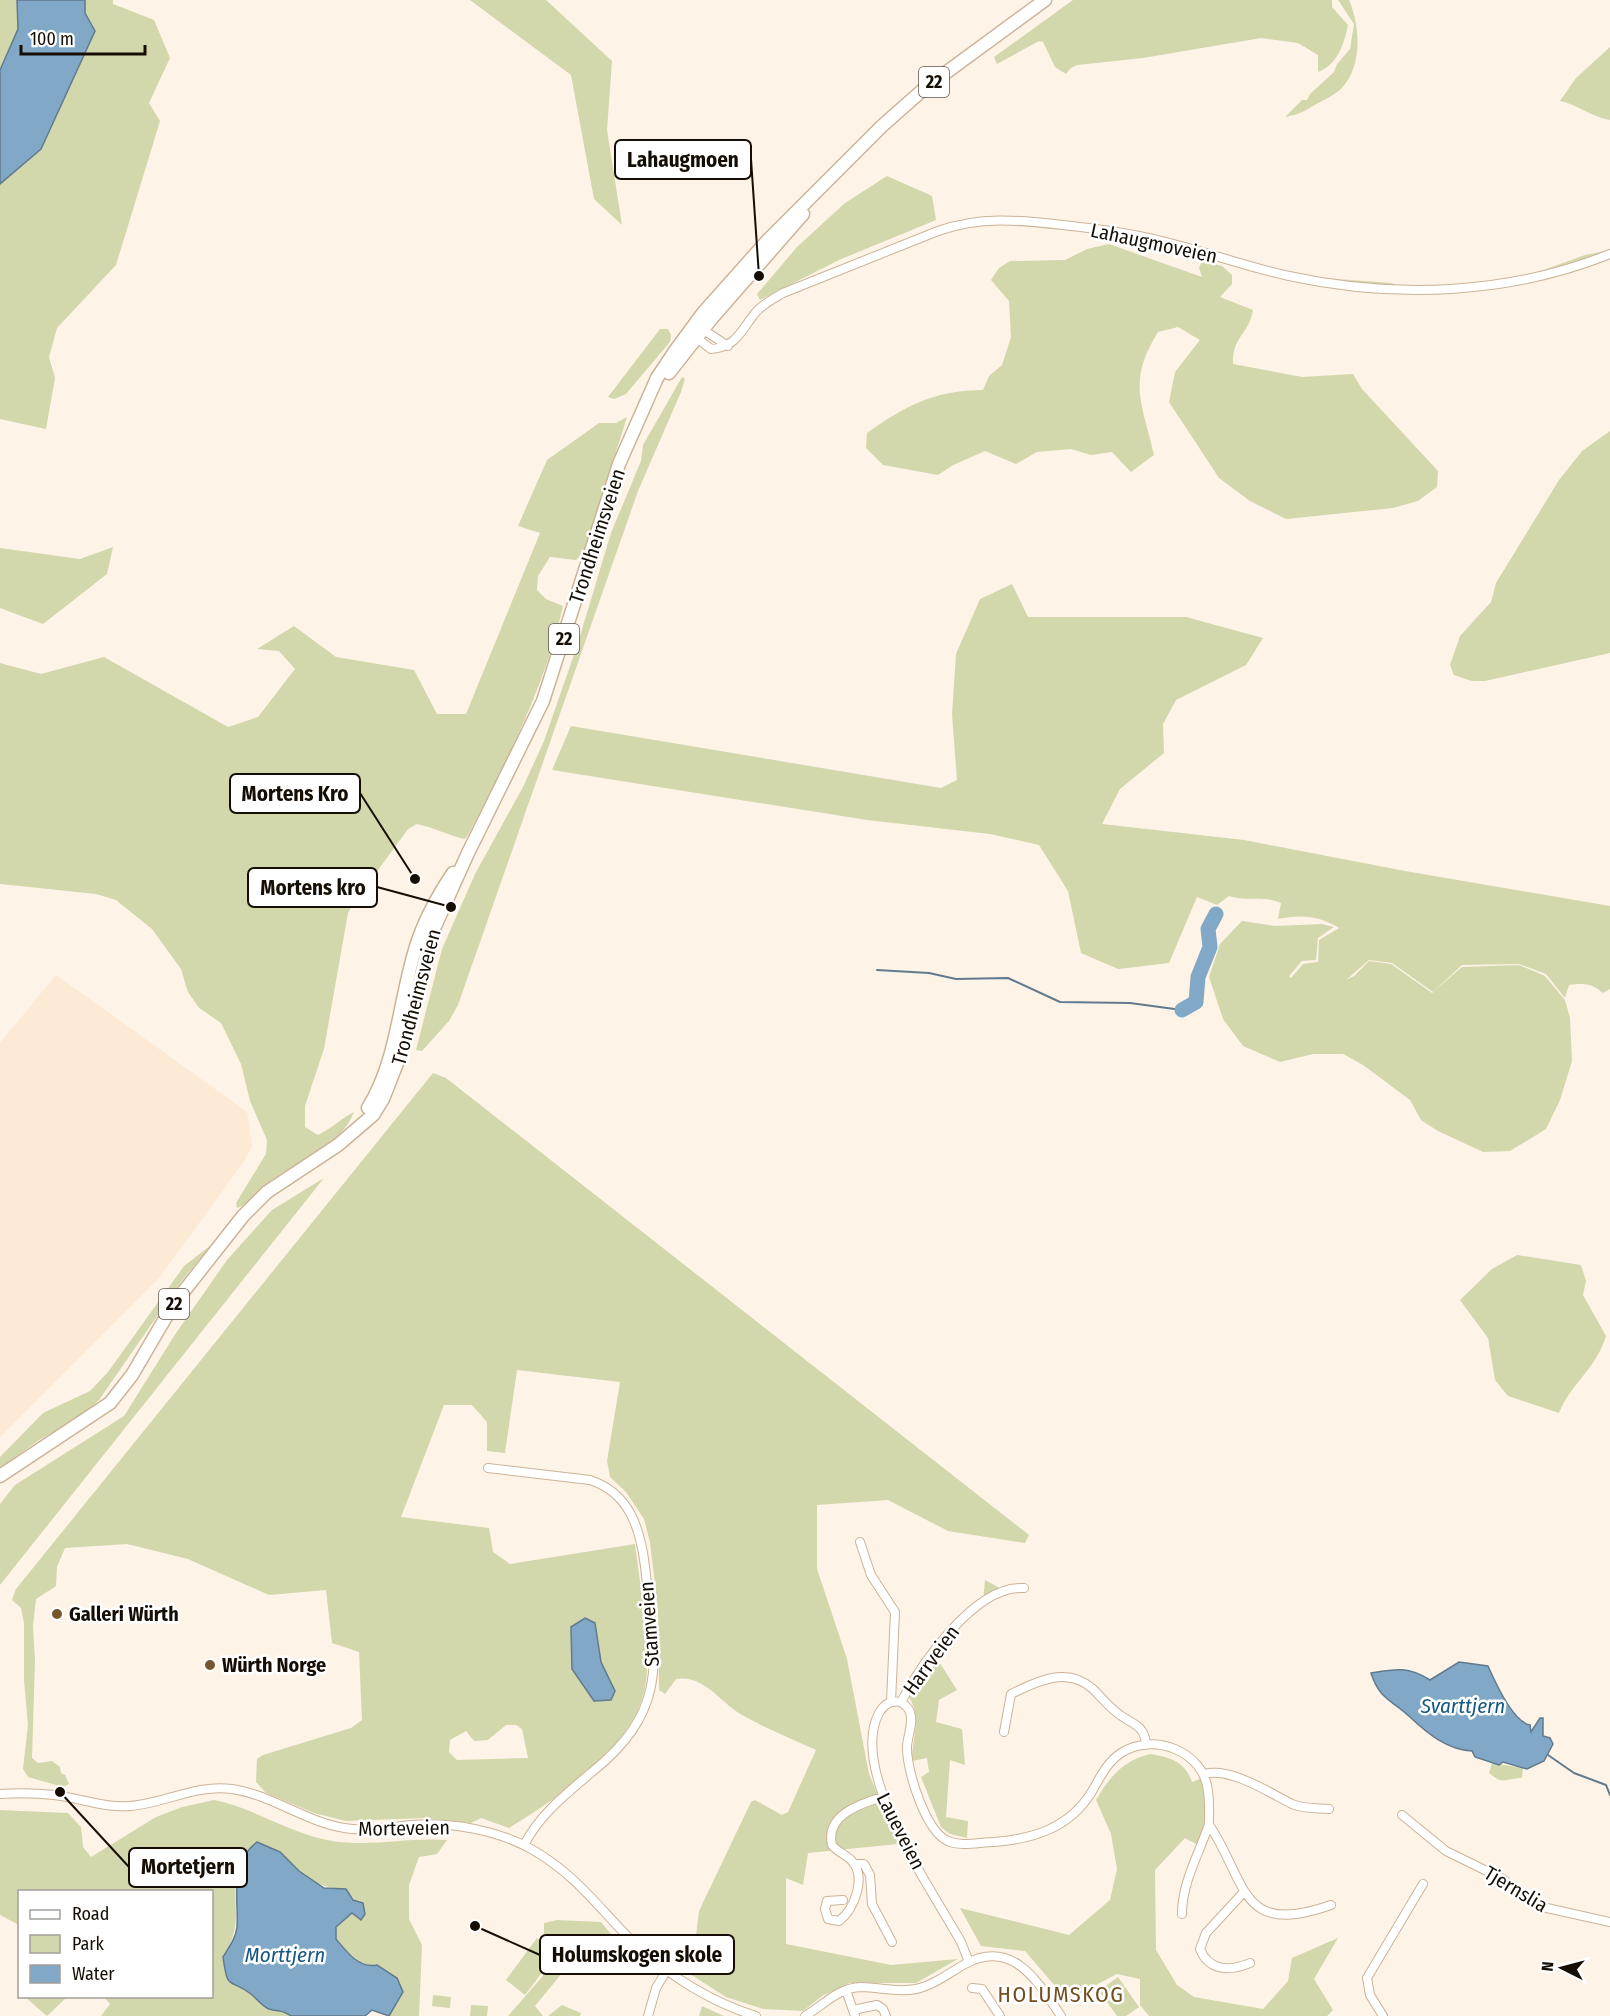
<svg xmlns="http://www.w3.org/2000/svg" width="1610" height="2016" font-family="'Fira Sans Condensed',sans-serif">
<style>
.built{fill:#fcead4}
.green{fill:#d3d7ac;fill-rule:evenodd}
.water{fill:#81a9c7;stroke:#617a8d;stroke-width:1.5}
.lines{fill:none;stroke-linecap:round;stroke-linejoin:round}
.stream{stroke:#617a8d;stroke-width:2}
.river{stroke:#81a9c7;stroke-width:15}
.street-casing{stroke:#ccb397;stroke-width:10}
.primary-casing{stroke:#ccb397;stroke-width:15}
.street{stroke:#fff;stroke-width:8}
.primary{stroke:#fff;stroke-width:12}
.poi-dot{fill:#77562d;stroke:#fff;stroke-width:2}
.labels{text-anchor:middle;stroke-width:5;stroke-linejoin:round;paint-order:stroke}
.shield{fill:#fff;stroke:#5c5650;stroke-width:1.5}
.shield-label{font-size:18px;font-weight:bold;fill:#160e05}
.street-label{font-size:20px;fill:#160e05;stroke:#fff}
.poi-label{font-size:20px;font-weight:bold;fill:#160e05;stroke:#fff;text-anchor:start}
.water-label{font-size:21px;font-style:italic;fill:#145880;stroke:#fff}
.quarter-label{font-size:22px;letter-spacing:1.5px;fill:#724f1e;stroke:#fff}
.leader{fill:none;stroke:#160e05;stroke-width:2}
.callout-dot{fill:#160e05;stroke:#fff;stroke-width:2}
.callout{fill:#fff;stroke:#160e05;stroke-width:2}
.callout-label{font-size:21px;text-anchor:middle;font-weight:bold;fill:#160e05}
</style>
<rect width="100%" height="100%" fill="#fdf3e7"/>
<path class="built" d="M 56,975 L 247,1112 L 252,1146 L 245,1160 L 159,1278 L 0,1437 L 0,1043 Z"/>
<path class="green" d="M 0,0 L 17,0 L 18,29 L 0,70 Z
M 85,0 L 113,0 L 113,4 L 154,20 L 170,58 L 149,103 L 160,121 L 116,265 L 57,328 L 49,357 L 55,378 L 46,429 L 0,419 L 0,184 L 41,149 L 95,31 L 84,13 Z
M 470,0 L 546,0 L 612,61 L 607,130 L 622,225 L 594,199 L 571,75 Z
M 1073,0 L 1332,0 L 1332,7 L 1348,25 C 1344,45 1337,65 1318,72 L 1318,55 L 1298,43 L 1261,38 L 1143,58 L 1077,65 L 1071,68 L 1066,74 L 1055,67 L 1043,42 L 1039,41 L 997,64 L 994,57 Z
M 1338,0 L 1349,0 C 1360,26 1363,65 1342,88 C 1336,94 1326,99 1318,103 C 1307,110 1298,115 1285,117 L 1302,100 L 1307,100 L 1310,94 L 1334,72 L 1337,64 L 1350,49 L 1354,24 Z
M 1610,47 L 1610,120 C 1591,117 1579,105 1560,101 L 1576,78 Z
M 887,176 L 932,196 L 936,220 L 839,260 L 760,300 L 757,294 L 797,247 L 845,203 Z
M 1109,244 L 1202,277 L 1199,268 L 1202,261 L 1222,266 L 1232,275 L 1232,284 L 1220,297 L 1253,310 C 1249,335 1232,336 1233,364 L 1302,377 L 1353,374 L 1362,389 L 1438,471 L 1437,487 L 1418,501 L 1393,508 L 1286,519 L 1250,501 L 1219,478 L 1169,402 L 1175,372 L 1200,340 L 1178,327 L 1158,332 C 1127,382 1142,402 1154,455 L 1131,472 L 1112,452 L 1091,455 L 1071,449 L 1037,452 L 1016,464 L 985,451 L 953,465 L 938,475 L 883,465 L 866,448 L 867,433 C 905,406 935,390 983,390 L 989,376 L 1002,365 L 1011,337 L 1009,301 L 991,280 L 999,268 L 1010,261 L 1065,260 L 1087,249 Z
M 1610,250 L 1610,257 L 1538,278 L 1435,291 L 1325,284 L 1324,278 L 1391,283 L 1406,288 L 1438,289 L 1521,278 L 1585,255 Z
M 660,329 L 668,329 L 671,335 L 670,342 L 626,394 L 614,399 L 608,397 Z
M 682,377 L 685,379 L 681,392 L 638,491 L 458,1005 L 449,1021 L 422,1051 L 416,1050 L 442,949 L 475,874 L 523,787 L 544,741 L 577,646 L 611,533 L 641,461 L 643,445 Z
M 627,417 L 585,551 L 576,560 L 550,557 L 538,576 L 537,590 L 546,599 L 563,606 C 545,687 507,760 469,833 L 465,839 C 453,837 432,827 417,824 L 408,829 L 373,877 L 368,889 L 356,898 L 348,913 L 324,1049 L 305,1106 L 305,1127 L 318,1135 C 331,1129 340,1119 354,1112 C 341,1147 296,1161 269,1182 C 258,1191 250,1204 237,1208 L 236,1203 L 266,1154 L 267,1140 L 250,1101 L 241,1064 L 221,1023 L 199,1008 L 188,992 L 181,969 L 152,929 L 116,900 L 96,894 L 0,884 L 0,663 L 41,674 L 104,657 L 228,727 L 258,717 L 295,669 L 279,651 L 257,649 L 294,626 L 336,657 L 414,670 L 437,714 L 466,714 L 540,533 L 518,526 L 547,460 L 599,423 L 616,423 Z
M 1610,431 L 1610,653 L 1485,681 L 1472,681 L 1454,675 L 1450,665 L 1460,636 L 1491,602 L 1496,583 L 1559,480 L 1582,451 Z
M 113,547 L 107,574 L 43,624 L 0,608 L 0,548 L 80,559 Z
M 1012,584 L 1028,617 L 1186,617 L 1263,638 L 1246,665 L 1176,700 L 1163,724 L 1164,753 L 1120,789 L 1102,824 L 1244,840 L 1405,871 L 1610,906 L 1610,989 L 1603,993 C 1592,983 1583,983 1569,985 L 1565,998 L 1546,974 L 1519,964 L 1462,965 L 1433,992 L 1392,963 L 1369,960 L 1346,980 L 1354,976 L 1369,961 L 1391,964 L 1432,993 L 1462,967 L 1519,965 L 1545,976 L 1565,1000 L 1570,1018 L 1572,1061 L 1560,1100 L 1546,1129 L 1510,1151 L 1483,1152 L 1438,1131 L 1421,1120 L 1410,1100 L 1363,1065 L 1343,1054 L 1313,1054 L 1280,1062 L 1243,1046 L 1223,1019 L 1209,977 L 1220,944 L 1242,921 L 1275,926 L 1322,924 L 1334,927 L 1318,938 L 1316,960 L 1302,961 L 1289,976 L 1291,978 L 1303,964 L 1318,962 L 1319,940 L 1339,928 C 1321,916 1300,914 1278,919 L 1281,903 C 1264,895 1245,902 1229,896 L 1217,905 L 1197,897 L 1169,963 L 1118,969 L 1081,953 L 1068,891 L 1039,845 L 990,834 L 867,820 L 552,770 L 571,726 L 941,788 L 957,780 L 952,714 L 956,654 L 980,599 Z
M 433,1073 L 446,1078 L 1029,1535 L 1025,1543 L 948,1531 L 888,1500 L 817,1505 L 817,1569 L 847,1659 L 869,1774 L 898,1844 L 808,1853 L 803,1885 L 786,1878 L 786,1944 L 891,1965 L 958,1959 L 916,1983 L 850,1983 L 822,1996 L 803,2011 L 763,2009 L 726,1997 L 654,1951 L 657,1946 C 669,1953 681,1962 694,1953 L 699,1911 L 751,1802 L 755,1800 L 782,1815 L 788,1812 L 816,1750 C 792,1739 767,1729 744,1716 C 722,1705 705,1674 676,1679 L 665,1694 L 659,1690 L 658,1611 L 650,1542 L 644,1519 L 626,1492 L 610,1477 L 607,1461 L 620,1382 L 517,1370 L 505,1453 L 487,1451 L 487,1422 L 472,1405 L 444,1405 L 401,1517 L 489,1528 L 493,1552 L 510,1564 L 635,1544 C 640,1585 651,1642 646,1682 C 637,1747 560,1796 509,1828 L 481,1818 L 471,1823 L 426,1818 L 346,1821 L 314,1813 L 266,1793 L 256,1782 L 257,1759 L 263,1755 L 351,1728 L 362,1720 L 359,1652 L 332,1643 L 326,1590 L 269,1595 L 188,1559 L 127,1544 L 65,1548 L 57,1567 L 56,1586 L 36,1599 L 33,1626 L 35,1661 L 32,1758 L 38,1763 L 52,1761 L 60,1767 L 61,1773 L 65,1775 L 69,1784 L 63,1787 L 28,1777 L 23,1769 L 28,1725 L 24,1680 L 24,1623 L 21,1608 L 12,1600 L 16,1589 ZM 595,1624 L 601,1663 L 594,1701 L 572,1669 ZM 506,1725 L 516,1725 L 522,1729 L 528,1758 L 457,1760 L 449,1752 L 450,1740 L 466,1731 L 474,1741 L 488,1740 Z
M 324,1178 L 0,1585 L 0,1504 L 15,1485 L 124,1416 L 176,1333 L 227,1260 L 272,1210 Z
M 211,1245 L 180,1283 L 99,1400 L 79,1418 L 39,1440 L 0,1468 L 0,1457 L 43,1413 L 90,1391 L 108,1372 L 184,1266 Z
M 1517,1255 L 1581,1265 L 1586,1281 L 1583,1295 L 1606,1336 C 1596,1369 1571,1383 1559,1413 L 1508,1396 L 1495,1380 L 1488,1338 L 1460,1300 L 1492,1269 Z
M 985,1580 L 998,1587 L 998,1591 L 983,1601 Z
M 938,1660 L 957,1690 L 939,1700 L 936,1722 L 962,1729 L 965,1765 L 950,1760 L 946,1817 L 968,1821 L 967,1838 L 950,1834 L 941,1827 L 921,1777 L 929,1772 L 927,1758 L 912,1761 C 912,1737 922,1719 909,1697 Z
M 1150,1754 C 1169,1757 1185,1761 1192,1782 L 1205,1777 L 1206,1821 L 1198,1845 L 1185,1838 L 1155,1870 L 1156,1950 L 1177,1985 L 1194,1997 L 1263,2009 L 1288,1981 L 1292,1958 L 1338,1938 L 1314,1979 L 1333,2010 L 1327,2016 L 1149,2016 L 1140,2005 L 1140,1979 L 1117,1974 L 1067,2000 L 1025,1951 L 981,1946 L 960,1908 L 1069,1935 L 1110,1900 L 1117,1869 L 1111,1834 L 1096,1800 C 1110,1777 1122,1761 1150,1754 Z
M 1492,1763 L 1523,1768 L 1522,1778 C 1505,1778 1504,1786 1489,1773 Z
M 214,1800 C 254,1808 287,1832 327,1840 C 366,1848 407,1837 447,1840 L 437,1854 L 419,1857 L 409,1885 L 409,1919 L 422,1945 L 419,2016 L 389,2016 L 403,1992 C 379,1975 354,1961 336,1939 L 336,1927 L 352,1913 L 360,1919 L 365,1914 L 346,1889 C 313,1888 303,1875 280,1852 L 235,1889 C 236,1918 239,1931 223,1957 C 228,1992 228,1977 251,1994 C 256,1998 263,2007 269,2009 C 279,2012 282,2009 291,2016 L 101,2016 L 110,2004 L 104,1997 L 212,1996 L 212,1892 L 20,1892 L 19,1925 L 0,1915 L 0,1810 L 68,1813 L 81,1827 L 83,1847 L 91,1857 L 156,1817 L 182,1807 Z
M 557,1920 L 601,1922 L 624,1950 L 612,1965 L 586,1944 L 535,2006 L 543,2016 L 508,2016 L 562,1954 L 544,1940 L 544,1923 Z
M 537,1938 L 557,1953 L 525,1995 L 506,1980 Z
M 1118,1977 L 1139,2007 L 1126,2016 L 1117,2016 L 1099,1991 Z
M 433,1995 L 451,1997 L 450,2008 L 432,2006 Z
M 25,1997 L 67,1997 L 47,2016 Z
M 471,2005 L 488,2006 L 487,2016 L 470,2016 Z
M 562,2005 L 581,2013 L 580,2016 L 548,2016 Z
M 702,2006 L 724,2016 L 699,2016 Z"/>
<path class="water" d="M 17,0 L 85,0 L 85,13 L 95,31 L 41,149 L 0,184 L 0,70 L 18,29 Z
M 585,1618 L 595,1623 L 601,1662 L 615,1691 L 611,1700 L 594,1701 L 572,1669 L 571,1627 Z
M 1459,1662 L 1488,1666 C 1495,1682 1513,1722 1530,1725 L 1531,1732 L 1540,1718 L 1543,1718 L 1543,1736 L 1550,1738 L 1553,1744 L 1544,1761 L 1527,1769 L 1503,1762 L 1499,1765 L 1475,1757 L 1472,1751 C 1448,1750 1428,1734 1411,1718 C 1393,1700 1380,1701 1371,1673 C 1395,1669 1408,1666 1430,1680 Z
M 257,1842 L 280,1852 L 299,1871 L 324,1888 L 346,1889 L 353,1900 L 363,1903 L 365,1914 L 361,1920 L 352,1913 L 336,1927 L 336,1939 C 346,1951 359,1969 377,1965 L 397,1978 L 403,1992 L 389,2016 L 372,2010 L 365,2016 L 291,2016 C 282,2009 279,2012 269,2009 C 263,2007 256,1998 251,1994 C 228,1977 228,1992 223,1957 C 229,1947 236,1938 237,1927 C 239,1895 228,1865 257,1842 Z"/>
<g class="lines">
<path class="stream" d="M 877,970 L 929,973 L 956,979 L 1008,978 L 1060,1002 L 1130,1003 L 1182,1010
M 1548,1755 L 1574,1773 L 1606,1785 L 1610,1795"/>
<path class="river" d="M 1182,1010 L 1196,1002 L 1198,977 L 1210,947 L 1208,929 L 1216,914"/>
<defs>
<path id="street" d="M 702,329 L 728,346
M 694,336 L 711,349 C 737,347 741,330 756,312 C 763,304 773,299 783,293 L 938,231 C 980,216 1019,220 1063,225 C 1098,229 1132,233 1166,242 C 1207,252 1247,267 1289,276 C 1395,299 1508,295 1610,254
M 488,1468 L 590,1480 C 629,1493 640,1527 645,1566 C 655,1656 672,1708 592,1772 C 566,1794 540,1814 524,1845
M 860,1542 L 871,1575 L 895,1612 L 891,1702
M 901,1702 C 922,1663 975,1585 1024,1588
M 1004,1732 L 1011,1694 C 1038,1681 1067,1666 1093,1689 C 1102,1698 1110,1708 1120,1715 C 1134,1725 1144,1725 1146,1744
M 1204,1774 C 1231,1767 1268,1792 1292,1804 C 1303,1809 1317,1808 1329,1809
M 0,1794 C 18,1793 36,1793 54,1795 C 80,1798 104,1808 130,1806 C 166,1803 196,1784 232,1789 C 274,1795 309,1825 352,1829 C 372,1831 391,1827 411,1825 C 452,1822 498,1830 533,1850 C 579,1877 600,1910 636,1945 C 669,1976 713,2003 756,2016
M 1402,1815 L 1446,1851 L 1503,1879 L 1526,1899 L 1538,1906 L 1610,1922
M 1210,1826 C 1248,1885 1240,1937 1331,1905
M 854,1864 L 864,1864 L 870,1875 L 872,1904 L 892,1942
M 1243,1893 L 1206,1933 L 1200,1949 C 1209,1972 1231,1971 1250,1963
M 843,1900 L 827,1901 L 825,1909 L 828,1919 L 839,1921 C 855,1909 867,1876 851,1860 C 845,1854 837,1852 832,1845 C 825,1815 860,1804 882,1797
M 969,1962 L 961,1942 C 932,1890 848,1771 879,1713 C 884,1704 891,1700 901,1702 C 905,1705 908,1707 910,1712 C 914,1724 907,1736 907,1748 C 907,1772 926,1832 948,1841 C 961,1847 980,1842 994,1842 C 1033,1839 1069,1828 1091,1793 C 1100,1778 1106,1763 1121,1753 C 1153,1732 1205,1751 1208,1792 C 1209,1798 1210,1823 1208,1827 C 1198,1856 1182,1883 1182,1914
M 972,1988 L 982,1989 L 1000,2016
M 846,1990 L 855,2016
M 853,2010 L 877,2005 L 883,2009 L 886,2016
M 648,2016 L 656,1988 L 668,1968
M 805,2016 C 824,2005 837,1988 861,1987 C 880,1987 897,1993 916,1989 C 934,1985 949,1973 965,1964 C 1013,1938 1038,1982 1061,2016
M 1383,2016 L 1370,1995 L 1367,1978 L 1423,1884"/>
<path id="primary" d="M 669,373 L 712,318 L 803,214
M 368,1108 C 397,1062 399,1002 415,950 C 423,922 437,897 453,873
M 0,1476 L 110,1403 L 132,1375 L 173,1305 L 243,1216 L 267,1192 L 338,1145 L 373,1115 L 383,1099 L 401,1053 L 432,933 L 468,853 L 543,701 L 619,464 L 657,378 L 675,351 L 703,313 L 768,240 L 882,126 L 925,88 L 1045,0"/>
</defs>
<use href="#street" class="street-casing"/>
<use href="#primary" class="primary-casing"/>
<use href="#street" class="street"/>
<use href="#primary" class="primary"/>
</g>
<g class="poi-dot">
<circle cx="57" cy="1614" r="6"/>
<circle cx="210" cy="1665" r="6"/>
</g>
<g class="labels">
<g class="shield">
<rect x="919" y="67" width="30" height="30" rx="4.5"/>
<rect x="549" y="624" width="30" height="30" rx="4.5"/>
<rect x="159" y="1289" width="30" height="30" rx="4.5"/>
</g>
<g class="shield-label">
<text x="934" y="88">22</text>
<text x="564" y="645">22</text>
<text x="174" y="1310">22</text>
</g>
<g class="street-label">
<text transform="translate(1154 243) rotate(12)" y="7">Lahaugmoveien</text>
<text transform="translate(597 536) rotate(-72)" y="7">Trondheimsveien</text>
<text transform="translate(416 997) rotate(-75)" y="7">Trondheimsveien</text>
<text transform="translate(649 1624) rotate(-94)" y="7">Stamveien</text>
<text transform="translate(931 1660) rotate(-54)" y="7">Harrveien</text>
<text transform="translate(404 1828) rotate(-1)" y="7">Morteveien</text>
<text transform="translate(901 1831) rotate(63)" y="7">Laueveien</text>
<text transform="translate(1516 1889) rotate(31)" y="7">Tjernslia</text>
</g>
<g class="poi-label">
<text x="69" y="1621">Galleri Würth</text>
<text x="222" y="1672">Würth Norge</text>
</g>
<g class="water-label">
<text x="1463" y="1713">Svarttjern</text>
<text x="285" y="1962">Morttjern</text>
</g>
<g class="quarter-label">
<text x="1061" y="2002">HOLUMSKOG</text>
</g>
</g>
<path class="leader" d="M759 276L751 159M415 879L360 793M451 907L377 887M60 1792L129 1867M475 1926L540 1955"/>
<g class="callout-dot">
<circle cx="759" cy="276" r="6"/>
<circle cx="415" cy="879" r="6"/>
<circle cx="451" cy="907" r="6"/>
<circle cx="60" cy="1792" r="6"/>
<circle cx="475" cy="1926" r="6"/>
</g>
<g class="callout">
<rect x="615" y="140" width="136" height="39" rx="6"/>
<rect x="230" y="774" width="130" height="39" rx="6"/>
<rect x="248" y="868" width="129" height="39" rx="6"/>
<rect x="129" y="1848" width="118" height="39" rx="6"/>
<rect x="540" y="1935" width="194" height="39" rx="6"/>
</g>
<g class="callout-label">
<text x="683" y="167">Lahaugmoen</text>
<text x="295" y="801">Mortens Kro</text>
<text x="313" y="895">Mortens kro</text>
<text x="188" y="1874">Mortetjern</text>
<text x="637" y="1962">Holumskogen skole</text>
</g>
<rect x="18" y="1890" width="195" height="108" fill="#ffffff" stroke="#a29f9b" stroke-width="1.5"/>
<rect x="30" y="1910" width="30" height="9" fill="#ffffff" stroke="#a29f9b" stroke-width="1.5"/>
<text x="72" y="1920" font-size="18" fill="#160e05">Road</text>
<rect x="30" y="1935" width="30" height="18" fill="#d3d7ac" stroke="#a29f9b" stroke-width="1.5"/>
<text x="72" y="1950" font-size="18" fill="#160e05">Park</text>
<rect x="30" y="1965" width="30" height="18" fill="#81a9c7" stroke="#a29f9b" stroke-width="1.5"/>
<text x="72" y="1980" font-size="18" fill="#160e05">Water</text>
<g transform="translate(1562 1968) rotate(276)" stroke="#ffffff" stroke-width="4.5" paint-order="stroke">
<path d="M0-4.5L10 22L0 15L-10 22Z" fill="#160e05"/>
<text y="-9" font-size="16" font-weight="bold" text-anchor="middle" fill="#160e05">N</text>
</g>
<path d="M21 45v9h124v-9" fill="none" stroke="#160e05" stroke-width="3"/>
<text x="30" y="45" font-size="18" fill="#160e05" stroke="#ffffff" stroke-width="4.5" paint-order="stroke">100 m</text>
</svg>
